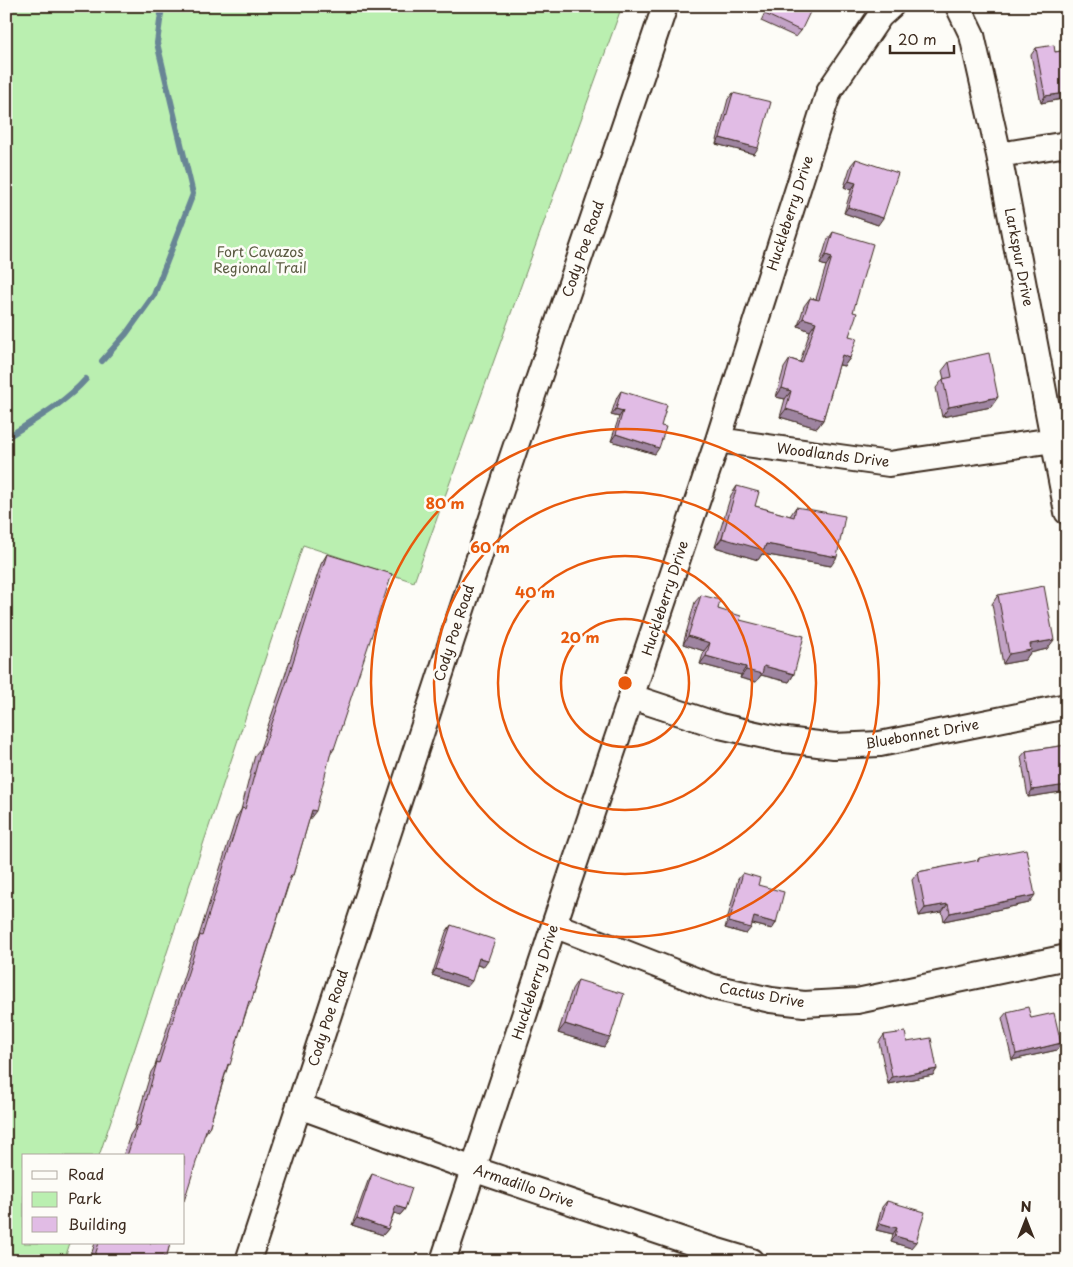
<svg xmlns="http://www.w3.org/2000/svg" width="1073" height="1267" font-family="'Playpen Sans',sans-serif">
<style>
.park{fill:#baefb0;stroke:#7a8c67}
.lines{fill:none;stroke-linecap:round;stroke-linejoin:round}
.stream{stroke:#678595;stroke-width:6}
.minor-casing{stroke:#3b2a1e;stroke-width:28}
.minor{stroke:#fdfcf7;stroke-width:24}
.wall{fill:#c2a2c5;stroke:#3b2a1e}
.shaded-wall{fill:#9e84a0;stroke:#3b2a1e}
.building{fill:#e1bce5;stroke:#3b2a1e}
.ring{fill:none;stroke:#e8590c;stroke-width:2.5}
.labels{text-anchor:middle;stroke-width:5;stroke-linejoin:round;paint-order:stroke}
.street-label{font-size:14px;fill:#3b2a1e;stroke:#fdfcf7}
.park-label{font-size:14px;fill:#5b5b42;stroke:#fdfcf7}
.centre{fill:#e8590c;stroke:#fdfcf7;stroke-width:2.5}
.ring-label{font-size:15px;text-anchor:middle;font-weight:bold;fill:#e8590c;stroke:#fdfcf7;stroke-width:5;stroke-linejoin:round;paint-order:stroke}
</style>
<rect width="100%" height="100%" fill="#fdfcf7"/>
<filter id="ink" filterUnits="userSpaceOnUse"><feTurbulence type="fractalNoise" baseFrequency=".02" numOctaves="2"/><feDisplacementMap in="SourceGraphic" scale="10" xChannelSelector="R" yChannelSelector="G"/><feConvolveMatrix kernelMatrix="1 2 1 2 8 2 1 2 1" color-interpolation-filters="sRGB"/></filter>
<g filter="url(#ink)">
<path class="park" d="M 6,6 L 622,6 L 414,582 L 303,545 L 99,1156 L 24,1156 L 24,1243 L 70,1243 L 64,1261 L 6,1261 Z"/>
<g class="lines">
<path class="stream" d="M 102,361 L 126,334 L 154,295 L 193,194 L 157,43 L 162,6
M 6,438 C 34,420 64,404 86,379"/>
<defs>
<path id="minor" d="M 958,6 L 972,35 L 999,155 L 1067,512
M 999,155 L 1067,144
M 718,440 L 889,464 L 1067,438
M 632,697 L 720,726 L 778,739 L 834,746 L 880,744 L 1067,706
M 554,925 L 713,987 L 771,1000 L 804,1004 L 857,1001 L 1067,957
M 299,1106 L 473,1169 L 704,1247 L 751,1261
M 248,1261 L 510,463 L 665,6
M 443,1261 L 554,925 L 718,440 L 829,91 L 880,16 L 891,6"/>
</defs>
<use href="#minor" class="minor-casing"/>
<use href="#minor" class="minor"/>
</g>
<path class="wall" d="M 768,6 L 806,6 L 804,9 L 801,31 L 796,37 L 761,21 Z
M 1036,48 L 1055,52 L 1067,50 L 1067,101 L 1062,101 L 1062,99 L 1041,103 L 1031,55 Z
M 733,93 L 754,154 L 716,144 L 728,99 Z
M 856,159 L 878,225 L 844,213 L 851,190 L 844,187 L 851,165 Z
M 833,232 L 853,312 L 849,336 L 850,358 L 844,366 L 839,365 L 823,420 L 817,428 L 780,417 L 785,399 L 776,397 L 784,368 L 790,359 L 800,362 L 810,331 L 798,326 L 804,306 L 810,298 L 816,299 L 826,266 L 820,264 L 827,241 Z
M 949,362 L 991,407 L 942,417 L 936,388 L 943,379 L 944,379 L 942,371 Z
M 621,391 L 655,454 L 611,441 L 619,417 L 611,415 L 617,397 Z
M 737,486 L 755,506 L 790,516 L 796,507 L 831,566 L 762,554 L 758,560 L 715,547 L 731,495 Z
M 327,554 L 334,749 L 330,755 L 309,820 L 293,875 L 290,880 L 251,1002 L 248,1007 L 226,1072 L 209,1128 L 205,1134 L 184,1156 L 123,1156 L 130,1135 L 134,1129 L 151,1072 L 155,1066 L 194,944 L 198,939 L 236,818 L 241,810 L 255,755 L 260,749 L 280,691 L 321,564 Z
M 701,595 L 718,609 L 740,620 L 794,674 L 789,682 L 761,675 L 756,682 L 740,678 L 741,675 L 700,664 L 704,651 L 683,644 L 695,602 Z
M 998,595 L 1047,649 L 1030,653 L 1025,660 L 1003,664 L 992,604 Z
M 1067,745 L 1067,791 L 1028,797 L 1021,757 L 1026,751 Z
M 979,858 L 1029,903 L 944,921 L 942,912 L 919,916 L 912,880 L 918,872 L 977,861 Z
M 743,873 L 758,885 L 776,923 L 772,929 L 752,924 L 746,934 L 725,928 L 738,879 Z
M 451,925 L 483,967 L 477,965 L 467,987 L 432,975 L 446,932 Z
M 578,980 L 604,1047 L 558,1033 L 572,989 Z
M 1007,1012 L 1031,1018 L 1057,1050 L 1012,1060 L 1002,1018 Z
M 884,1035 L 907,1042 L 937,1069 L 933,1075 L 888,1084 L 879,1042 Z
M 372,1174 L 405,1209 L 400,1215 L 394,1213 L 388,1229 L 383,1235 L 352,1225 L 368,1181 Z
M 887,1201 L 911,1248 L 891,1242 L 893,1234 L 876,1230 L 882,1207 Z
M 95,1243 L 170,1243 L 167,1255 L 163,1261 L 89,1261 Z"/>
<path class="shaded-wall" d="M 1066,93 L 1062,99 L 1041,103 L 1045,96 Z
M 1067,95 L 1067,101 L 1062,101 Z
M 720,138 L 758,148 L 754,154 L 716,144 Z
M 849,181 L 856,183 L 851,190 L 844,187 Z
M 848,207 L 883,218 L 878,225 L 844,213 Z
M 826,255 L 832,257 L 826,266 L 820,264 Z
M 803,318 L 816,322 L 810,331 L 798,326 Z
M 842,355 L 850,358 L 844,366 L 836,364 Z
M 782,388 L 791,391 L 785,399 L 776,397 Z
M 998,397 L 991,407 L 942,417 L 949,407 Z
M 616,409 L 623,411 L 619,417 L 611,415 Z
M 786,409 L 823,420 L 817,428 L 780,417 Z
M 616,434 L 659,448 L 655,454 L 611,441 Z
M 722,538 L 766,544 L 837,557 L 831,566 L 762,554 L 758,560 L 715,547 Z
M 688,636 L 710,643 L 704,651 L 683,644 Z
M 1054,640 L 1047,649 L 1030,653 L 1025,660 L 1003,664 L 1009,654 L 1030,644 Z
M 706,656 L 746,667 L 741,675 L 700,664 Z
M 764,666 L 794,674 L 789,682 L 761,675 L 756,682 L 740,678 L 746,670 Z
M 1067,785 L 1067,791 L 1028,797 L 1032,790 Z
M 312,810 L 316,811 L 309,820 Z
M 1035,895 L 1029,903 L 944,921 L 950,913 Z
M 948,904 L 942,912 L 919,916 L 925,908 Z
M 754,917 L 776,923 L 772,929 L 749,923 Z
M 729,922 L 751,928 L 746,934 L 725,928 Z
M 479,958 L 488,960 L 483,967 L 475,964 Z
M 436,969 L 472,981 L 467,987 L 432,975 Z
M 565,1024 L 610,1038 L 604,1047 L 558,1033 Z
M 1061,1043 L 1057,1050 L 1012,1060 L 1016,1054 Z
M 937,1069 L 933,1075 L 888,1084 L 892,1077 Z
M 396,1206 L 405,1209 L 400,1215 L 392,1212 Z
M 357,1218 L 388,1229 L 383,1235 L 352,1225 Z
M 880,1223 L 897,1228 L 893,1234 L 876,1230 Z
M 895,1236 L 916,1242 L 911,1248 L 891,1242 Z"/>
<path class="building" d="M 769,6 L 806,6 L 804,9 L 810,12 L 801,31 L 765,14 Z
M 1054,45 L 1055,52 L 1067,50 L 1067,94 L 1066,93 L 1045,96 L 1036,48 Z
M 733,93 L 771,102 L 758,148 L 720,138 Z
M 856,159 L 898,173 L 883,218 L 848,207 L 856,183 L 849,181 Z
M 833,232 L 873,244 L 853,312 L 857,313 L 849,336 L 857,338 L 850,358 L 842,355 L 823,420 L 786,409 L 791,391 L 782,388 L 790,359 L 802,363 L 816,322 L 803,318 L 810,298 L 819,300 L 832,257 L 826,255 Z
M 989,353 L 998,397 L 949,407 L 943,379 L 952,377 L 949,362 Z
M 621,391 L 667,405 L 661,426 L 666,427 L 659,448 L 616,434 L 623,411 L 616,409 Z
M 737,486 L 759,492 L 755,506 L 794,517 L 796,507 L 845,516 L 837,557 L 766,544 L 764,550 L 722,538 Z
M 327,554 L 392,574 L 334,749 L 332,748 L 316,811 L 312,810 L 293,875 L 291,875 L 251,1002 L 249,1001 L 230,1065 L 228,1064 L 209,1128 L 207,1127 L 184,1201 L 184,1156 L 127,1156 L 137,1125 L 139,1126 L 157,1062 L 159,1063 L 200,935 L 202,936 L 242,808 L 245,809 L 262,746 L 264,746 L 287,681 Z
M 1044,586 L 1054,640 L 1030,644 L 1031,650 L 1009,654 L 998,595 Z
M 701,595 L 720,600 L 718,609 L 741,616 L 740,620 L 804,636 L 794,674 L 764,666 L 762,674 L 746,670 L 746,667 L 706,656 L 710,643 L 688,636 Z
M 1067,745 L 1067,785 L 1032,790 L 1026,751 Z
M 1026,849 L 1035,895 L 950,913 L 948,904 L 925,908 L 918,872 L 979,860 L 979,858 Z
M 743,873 L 760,878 L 758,885 L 784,892 L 776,923 L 754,917 L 751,928 L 729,922 Z
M 451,925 L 495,940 L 488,960 L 479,958 L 472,981 L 436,969 Z
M 578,980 L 624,994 L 610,1038 L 565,1024 Z
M 1028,1007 L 1031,1018 L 1054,1013 L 1061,1043 L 1016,1054 L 1007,1012 Z
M 905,1032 L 907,1042 L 931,1038 L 937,1069 L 892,1077 L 884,1035 Z
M 372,1174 L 412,1188 L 405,1209 L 396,1206 L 388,1229 L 357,1218 Z
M 887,1201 L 925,1212 L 916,1242 L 895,1236 L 897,1228 L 880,1223 Z
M 99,1243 L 170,1243 L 167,1255 L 164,1255 L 163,1261 L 93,1261 Z"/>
</g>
<g class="ring">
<circle cx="625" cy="683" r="64"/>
<circle cx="625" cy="683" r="127"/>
<circle cx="625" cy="683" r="191"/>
<circle cx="625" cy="683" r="254"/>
</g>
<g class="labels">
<g class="street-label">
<text transform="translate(790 213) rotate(-72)" y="5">Huckleberry Drive</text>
<text transform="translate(583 249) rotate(-71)" y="5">Cody Poe Road</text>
<text transform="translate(1019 257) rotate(79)" y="5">Larkspur Drive</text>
<text transform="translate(833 455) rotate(7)" y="5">Woodlands Drive</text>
<text transform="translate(665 598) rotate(-72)" y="5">Huckleberry Drive</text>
<text transform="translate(454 633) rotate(-72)" y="5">Cody Poe Road</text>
<text transform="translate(922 734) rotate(-10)" y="5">Bluebonnet Drive</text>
<text transform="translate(535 982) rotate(-72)" y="5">Huckleberry Drive</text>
<text transform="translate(762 995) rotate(10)" y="5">Cactus Drive</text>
<text transform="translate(328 1018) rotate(-72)" y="5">Cody Poe Road</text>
<text transform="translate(524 1186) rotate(19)" y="5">Armadillo Drive</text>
</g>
<g class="park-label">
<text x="260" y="257">Fort Cavazos<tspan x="260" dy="16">Regional Trail</tspan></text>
</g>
</g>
<circle cx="625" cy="683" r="8" class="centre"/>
<g class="ring-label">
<text x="445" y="509">80 m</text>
<text x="490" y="553">60 m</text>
<text x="535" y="598">40 m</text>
<text x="580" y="643">20 m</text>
</g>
<rect width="1073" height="1267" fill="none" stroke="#fdfcf7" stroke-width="25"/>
<rect x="12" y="12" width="1048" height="1242" fill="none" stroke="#3b2a1e" stroke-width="2" filter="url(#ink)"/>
<rect x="22" y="1154" width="162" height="90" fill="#fdfcf7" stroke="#afa8a0"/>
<rect x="32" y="1171" width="25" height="8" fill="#fdfcf7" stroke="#afa8a0"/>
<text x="68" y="1180" font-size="15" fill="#3b2a1e">Road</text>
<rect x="32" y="1192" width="25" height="15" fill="#baefb0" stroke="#afa8a0"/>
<text x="68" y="1204" font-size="15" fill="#3b2a1e">Park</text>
<rect x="32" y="1217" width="25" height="15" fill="#e1bce5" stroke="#afa8a0"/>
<text x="68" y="1230" font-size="15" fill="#3b2a1e">Building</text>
<g transform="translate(1026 1220)" stroke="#fdfcf7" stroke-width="4" paint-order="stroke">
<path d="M0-4L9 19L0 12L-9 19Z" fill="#3b2a1e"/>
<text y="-8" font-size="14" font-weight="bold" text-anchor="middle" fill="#3b2a1e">N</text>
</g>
<path d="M890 45v8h64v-8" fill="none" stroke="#3b2a1e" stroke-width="2.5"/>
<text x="898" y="45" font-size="15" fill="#3b2a1e" stroke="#fdfcf7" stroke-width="4" paint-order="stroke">20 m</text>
</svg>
